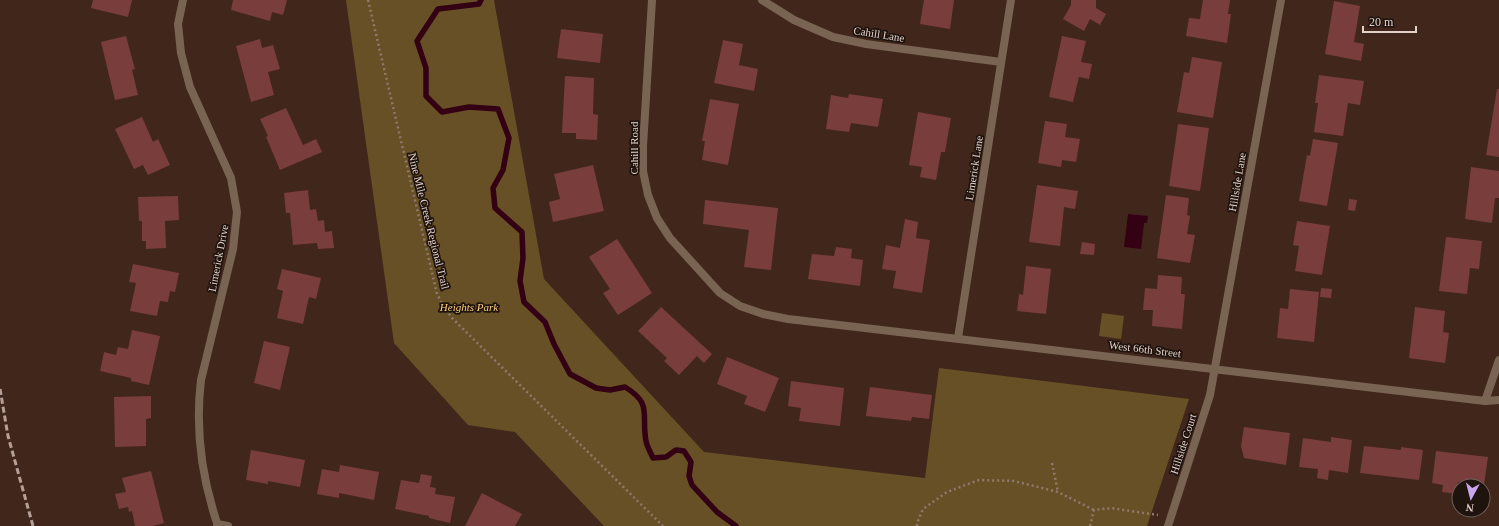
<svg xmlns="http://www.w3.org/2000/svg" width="1499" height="526" font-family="Georgia,serif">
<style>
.green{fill:#675025}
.water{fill:#330014}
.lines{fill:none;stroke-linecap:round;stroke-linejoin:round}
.stream{stroke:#330014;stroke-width:5.5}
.building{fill:#793d3c}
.path{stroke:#907970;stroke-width:2.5;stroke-dasharray:2 3;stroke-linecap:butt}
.street{stroke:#796453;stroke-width:8}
.rail{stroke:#b5a098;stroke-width:3;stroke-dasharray:6 3;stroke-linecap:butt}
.labels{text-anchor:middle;stroke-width:3.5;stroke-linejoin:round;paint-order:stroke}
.street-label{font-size:11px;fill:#e2d0c9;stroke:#1f130e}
.park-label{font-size:11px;font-style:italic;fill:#fccf7c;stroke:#1f130e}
</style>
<rect width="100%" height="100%" fill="#41261c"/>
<path class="green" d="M 346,0 L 494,0 L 544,279 L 704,452 L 925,478 L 939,368 L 1189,399 L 1147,526 L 604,526 L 515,432 L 468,425 L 394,343 Z
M 1102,313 L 1124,316 L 1121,339 L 1099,336 Z"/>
<path class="water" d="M 1128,214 L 1148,216 L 1147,223 L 1144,223 L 1141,249 L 1124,247 Z"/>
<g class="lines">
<path class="stream" d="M 481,0 L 479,4 L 438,9 L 417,41 L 426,68 L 426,96 L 442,112 L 469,107 L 498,109 L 509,138 L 503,170 L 493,188 L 495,208 L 522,232 L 523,258 L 520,281 L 524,302 L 545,322 L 554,344 L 570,374 L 596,388 L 610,390 L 625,387 C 653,404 641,414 646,441 C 647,447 651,453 653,458 L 666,457 L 676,450 L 684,451 L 691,462 L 689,476 L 692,485 L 717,512 L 736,526"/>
</g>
<path class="building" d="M 93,0 L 132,0 L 128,17 L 91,8 Z
M 233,0 L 287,0 L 283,15 L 272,12 L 270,21 L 231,10 Z
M 924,0 L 954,0 L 950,29 L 920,24 Z
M 1071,0 L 1096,0 L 1096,8 L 1106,14 L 1100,25 L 1090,19 L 1084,31 L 1063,19 L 1071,5 Z
M 1203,0 L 1230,0 L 1228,14 L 1231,14 L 1227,43 L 1186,36 L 1189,18 L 1200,19 Z
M 1334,1 L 1360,6 L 1354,42 L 1364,44 L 1361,61 L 1325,54 Z
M 561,29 L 603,34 L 600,63 L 557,58 Z
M 126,36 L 135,69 L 132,70 L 138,95 L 115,100 L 101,42 Z
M 1062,36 L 1086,41 L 1081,62 L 1092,64 L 1089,79 L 1079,77 L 1073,102 L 1049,97 Z
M 260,39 L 262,48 L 273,45 L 280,69 L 268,72 L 274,95 L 251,102 L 236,46 Z
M 723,40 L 743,44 L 739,65 L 758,69 L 754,91 L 714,83 Z
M 1192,57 L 1222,62 L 1213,118 L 1177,112 L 1184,72 L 1189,73 Z
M 1319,75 L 1364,81 L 1360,105 L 1348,103 L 1343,136 L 1314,132 L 1318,103 L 1315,103 Z
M 565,76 L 594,78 L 593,114 L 598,115 L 597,140 L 576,139 L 576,133 L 562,133 Z
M 1497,89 L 1499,89 L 1499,157 L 1486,155 Z
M 849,94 L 883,99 L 878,127 L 851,123 L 849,132 L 826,129 L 831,95 L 848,98 Z
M 710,99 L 739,104 L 728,165 L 702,160 L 705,141 L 702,141 Z
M 286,108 L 303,145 L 316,139 L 322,152 L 280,170 L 266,137 L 268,136 L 260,119 Z
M 918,112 L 951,118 L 945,152 L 941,152 L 936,180 L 920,177 L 922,167 L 909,165 Z
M 142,117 L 153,142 L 158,139 L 170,165 L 148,175 L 143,165 L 134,169 L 115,129 Z
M 1045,121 L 1067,124 L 1065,137 L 1080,139 L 1076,162 L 1062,160 L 1061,167 L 1038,163 Z
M 1178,124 L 1209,128 L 1200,191 L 1169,186 Z
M 1313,139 L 1338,143 L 1327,206 L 1299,201 L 1307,155 L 1310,156 Z
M 593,165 L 604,211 L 553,222 L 549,202 L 560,199 L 554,174 Z
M 1471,167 L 1499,171 L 1499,198 L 1495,198 L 1492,223 L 1465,219 Z
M 1037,185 L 1078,191 L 1075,209 L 1064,207 L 1060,246 L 1029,242 Z
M 308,190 L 310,210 L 316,209 L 318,221 L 324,220 L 325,232 L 332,231 L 334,248 L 318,249 L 317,243 L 293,245 L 290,213 L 286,213 L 284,193 Z
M 1166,195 L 1189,198 L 1187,215 L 1190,216 L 1187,234 L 1195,235 L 1190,263 L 1157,258 Z
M 178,196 L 179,220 L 165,221 L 166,248 L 146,249 L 146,241 L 142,241 L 142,221 L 139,221 L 138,197 Z
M 1349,199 L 1357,200 L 1355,211 L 1348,210 Z
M 705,200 L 778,208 L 771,270 L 744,267 L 749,230 L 703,224 Z
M 905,219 L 918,222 L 916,238 L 930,240 L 922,293 L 893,288 L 896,271 L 882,269 L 886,245 L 900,248 Z
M 1297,221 L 1330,226 L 1322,275 L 1295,271 L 1299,246 L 1293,245 Z
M 1446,237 L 1482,241 L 1479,269 L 1470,268 L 1467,294 L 1439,291 Z
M 617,239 L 652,293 L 618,315 L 603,293 L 610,289 L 589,257 Z
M 1082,242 L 1095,244 L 1094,255 L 1080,254 Z
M 836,247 L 852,249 L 851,258 L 863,260 L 860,286 L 808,279 L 812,254 L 834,256 Z
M 133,264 L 179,273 L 175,292 L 170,291 L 168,302 L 160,301 L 157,316 L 130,311 L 136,283 L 129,282 Z
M 1026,266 L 1051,269 L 1046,314 L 1017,311 L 1019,294 L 1023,295 Z
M 282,269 L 321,278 L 316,299 L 309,297 L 303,324 L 277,318 L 283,291 L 277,289 Z
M 1158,275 L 1182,277 L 1181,294 L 1185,294 L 1182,329 L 1152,326 L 1153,310 L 1143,310 L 1145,288 L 1157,289 Z
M 1321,288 L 1332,289 L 1331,298 L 1320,297 Z
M 1290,289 L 1319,292 L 1314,342 L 1277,338 L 1280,308 L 1288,309 Z
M 661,307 L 712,354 L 704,363 L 697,356 L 679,375 L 664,361 L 667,358 L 638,331 Z
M 1415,307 L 1445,311 L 1443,332 L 1449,333 L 1445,363 L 1409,358 Z
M 132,330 L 160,336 L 149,385 L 131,381 L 131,378 L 100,371 L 104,352 L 116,355 L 118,347 L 128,349 Z
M 264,341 L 290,347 L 280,390 L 254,383 Z
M 727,357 L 779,378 L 765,412 L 744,404 L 747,396 L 717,384 Z
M 791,381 L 844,388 L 840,426 L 799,421 L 801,408 L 788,406 Z
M 870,387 L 932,395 L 929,419 L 912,417 L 911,421 L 866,416 Z
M 151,396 L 151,418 L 146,419 L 146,446 L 115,447 L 114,397 Z
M 1244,427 L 1290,433 L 1286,465 L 1244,458 L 1241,446 Z
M 1331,437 L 1352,440 L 1348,473 L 1329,470 L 1328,480 L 1317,478 L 1318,469 L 1299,467 L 1303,438 L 1331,442 Z
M 1364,446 L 1401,450 L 1401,447 L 1423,450 L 1419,480 L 1360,473 Z
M 251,450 L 305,460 L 300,487 L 268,481 L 268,484 L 246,480 Z
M 1436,451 L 1488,457 L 1484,485 L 1458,482 L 1457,494 L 1442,492 L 1443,485 L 1432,483 Z
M 340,465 L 379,472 L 374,500 L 339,493 L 339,498 L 317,494 L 322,469 L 339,472 Z
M 151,471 L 164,523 L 153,526 L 135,526 L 132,511 L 129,512 L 128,507 L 119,509 L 115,494 L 126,492 L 122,478 Z
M 421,474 L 432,476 L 430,487 L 436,488 L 435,494 L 455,497 L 450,523 L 429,518 L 429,516 L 395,509 L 401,480 L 419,483 Z
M 482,493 L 522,514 L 515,526 L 465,526 Z"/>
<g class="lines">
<path class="path" d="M 368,0 L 437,294 L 444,307 L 452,318 L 663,526
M 1052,463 L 1058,492
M 917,526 L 917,523 L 923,509 L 947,492 L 979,480 L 1014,481 L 1058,492 L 1094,510
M 1090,526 L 1094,510 L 1111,508 L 1158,515"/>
<path class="street" d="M 183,0 L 178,24 L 181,53 L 190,87 L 231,178 L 237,212 L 233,249 L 201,380 C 195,429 202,479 218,526
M 652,0 L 643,146 L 643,171 L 648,195 L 657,218 L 670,238 L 720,293 L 740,306 L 763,314 L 788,319 L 1485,401 L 1499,400
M 762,0 L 794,20 L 833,37 L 866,44 L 1001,62
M 958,338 L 1011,0
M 1485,401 L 1499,360
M 217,524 L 228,526
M 1168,526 L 1210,395 L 1281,0"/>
<path class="rail" d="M 0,389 L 8,436 L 33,526"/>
</g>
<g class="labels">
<g class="street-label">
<text transform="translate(879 34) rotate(9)" y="4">Cahill Lane</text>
<text transform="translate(634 148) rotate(-90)" y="4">Cahill Road</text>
<text transform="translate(974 168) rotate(-81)" y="4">Limerick Lane</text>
<text transform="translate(1237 182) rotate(-80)" y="4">Hillside Lane</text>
<text transform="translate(429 221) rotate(76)" y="4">Nine Mile Creek Regional Trail</text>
<text transform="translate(218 258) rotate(-79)" y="4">Limerick Drive</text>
<text transform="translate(1145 349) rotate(7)" y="4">West 66th Street</text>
<text transform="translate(1183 444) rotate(-72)" y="4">Hillside Court</text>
</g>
<g class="park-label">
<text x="469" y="311">Heights Park</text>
</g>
</g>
<g transform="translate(1471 498) rotate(187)"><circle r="19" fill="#1f130e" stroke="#6d5f59"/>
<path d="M0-3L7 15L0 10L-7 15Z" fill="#c7a6ef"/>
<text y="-6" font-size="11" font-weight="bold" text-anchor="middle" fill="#e2d0c9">N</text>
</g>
<path d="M1363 26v6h53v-6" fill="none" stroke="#e2d0c9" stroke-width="2"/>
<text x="1369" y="26" font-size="12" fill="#e2d0c9" stroke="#1f130e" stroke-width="3" paint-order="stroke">20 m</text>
</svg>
